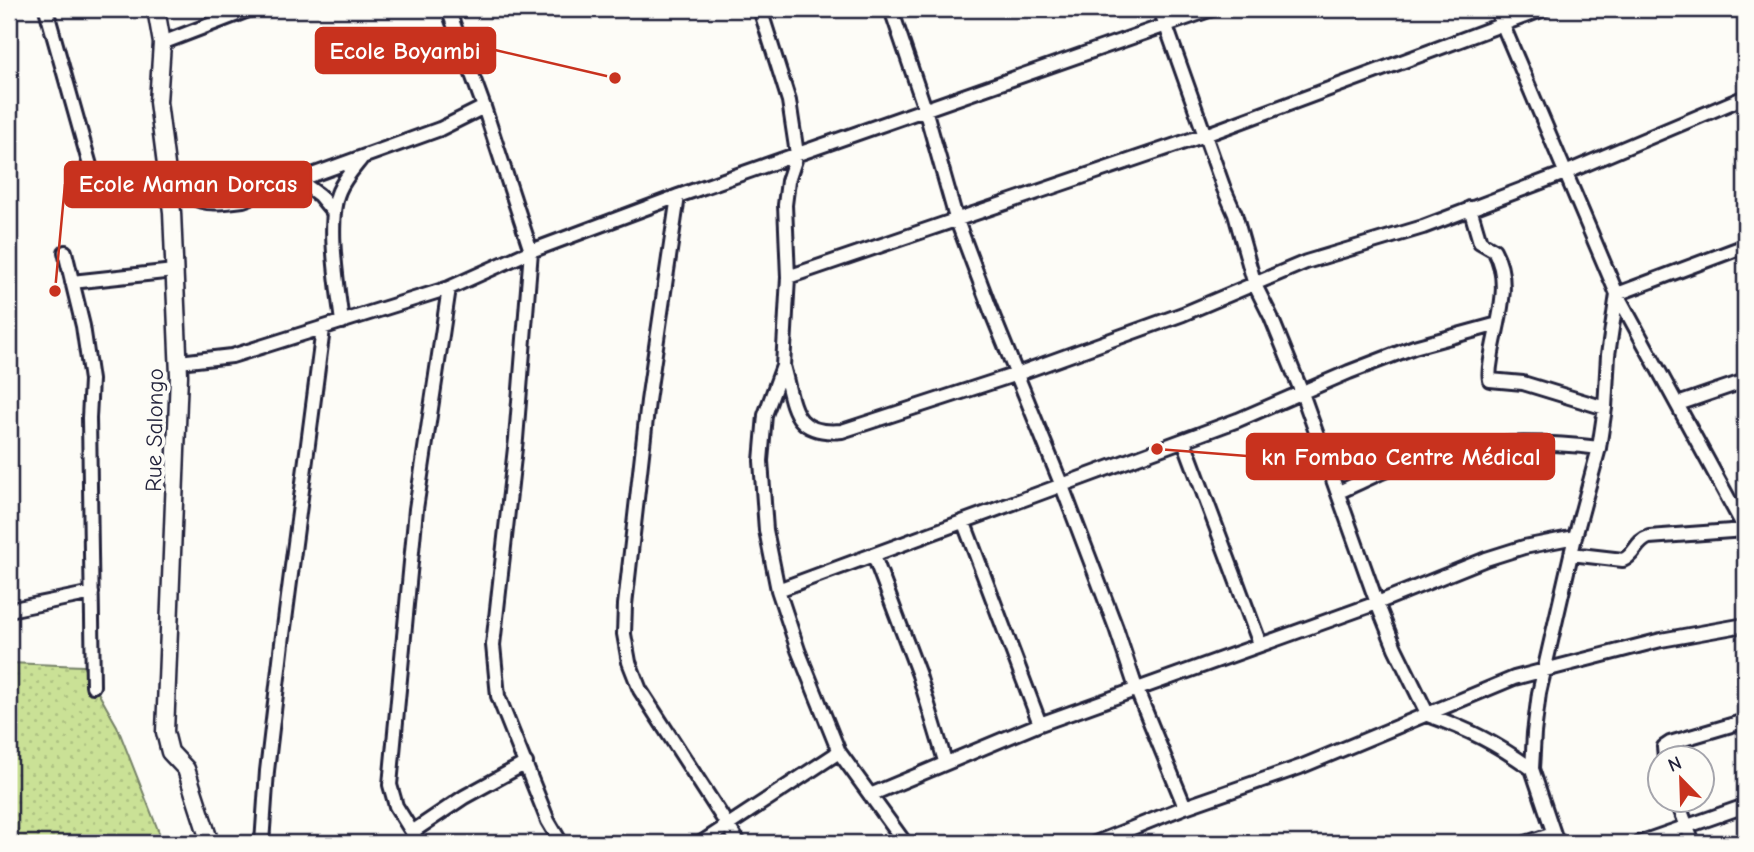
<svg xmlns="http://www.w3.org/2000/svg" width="1754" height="852" font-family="'Comic Neue',sans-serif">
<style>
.grass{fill:url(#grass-dots);stroke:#768268;stroke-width:2}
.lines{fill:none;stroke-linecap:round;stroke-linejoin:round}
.minor-casing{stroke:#22223b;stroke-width:18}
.tertiary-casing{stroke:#22223b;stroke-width:21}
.minor{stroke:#fdfcf7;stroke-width:12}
.tertiary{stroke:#fdfcf7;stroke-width:16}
.labels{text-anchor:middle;stroke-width:7;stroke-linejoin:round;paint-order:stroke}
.street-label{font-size:23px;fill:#22223b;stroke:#fdfcf7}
.leader{fill:none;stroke:#c8321e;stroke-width:2.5}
.callout-dot{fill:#c8321e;stroke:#fdfcf7;stroke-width:2.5}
.callout{fill:#c8321e;stroke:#c8321e;stroke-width:2.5}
.callout-label{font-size:24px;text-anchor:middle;font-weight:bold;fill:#fff}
</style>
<defs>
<pattern id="grass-dots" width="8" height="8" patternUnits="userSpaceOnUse" patternTransform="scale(1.75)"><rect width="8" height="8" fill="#cae196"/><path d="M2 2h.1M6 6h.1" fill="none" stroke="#adc182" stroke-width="1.8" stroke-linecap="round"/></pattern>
</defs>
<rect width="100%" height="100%" fill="#fdfcf7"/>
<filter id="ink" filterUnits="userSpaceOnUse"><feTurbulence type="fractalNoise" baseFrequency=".0143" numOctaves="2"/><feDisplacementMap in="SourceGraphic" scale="14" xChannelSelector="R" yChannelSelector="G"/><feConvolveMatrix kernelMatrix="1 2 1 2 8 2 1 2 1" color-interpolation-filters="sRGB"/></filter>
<g filter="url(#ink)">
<path class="grass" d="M 9,663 L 83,666 L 117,726 L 160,835 L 170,843 L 9,843 Z"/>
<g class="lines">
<defs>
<path id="minor" d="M 46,9 L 91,169
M 448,9 L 484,107 L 531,251 L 516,439 L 493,645 L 498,696 L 548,821 L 561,843
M 760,9 L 789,101 L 797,154 L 788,181 L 785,205 L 788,277 L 783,366 L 765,415 L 761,461 L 766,530 L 778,590 L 798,650 L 839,752 L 905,843
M 891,9 L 925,109 L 956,218 L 991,311 L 1062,486 L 1116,628 L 1136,688 L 1185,807
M 1160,9 L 1224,189 L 1235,214 L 1255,285 L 1271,317 L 1302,393 L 1377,603 L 1395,648 L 1428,715 C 1470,730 1496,743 1532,769
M 1496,9 L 1617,294 L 1745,529
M 162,43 L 251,9
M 168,177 C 197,205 203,205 243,200 L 440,129 L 484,107
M 300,181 L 319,195 L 334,213
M 678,196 L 648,401 L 625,605 L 624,634 L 629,662 L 640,690 L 739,843
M 1470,208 L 1480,242 L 1494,250 C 1512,283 1498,318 1492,353 C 1491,362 1488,371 1490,380 L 1523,383 L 1605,408
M 65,252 L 83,326 L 91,380 L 89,418 L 93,686
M 788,277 L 1205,135 L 1544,9
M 72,282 L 174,271
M 1617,294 L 1745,246
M 342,322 C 338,289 326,220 339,191 C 344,179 353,169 361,159
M 179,362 L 232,356 L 449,288 L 531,251 L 678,196 L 1212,9
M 783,366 C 794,405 791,436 842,431 L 1017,374 L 1183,314 L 1306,262 L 1423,227 L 1565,173 L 1745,97
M 1678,404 L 1745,381
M 1184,441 L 1260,644
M 1339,492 C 1369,478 1400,462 1433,453 C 1478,440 1552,442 1599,448
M 964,523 L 1040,724
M 1571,554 L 1623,560 C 1635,555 1636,541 1649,537 L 1745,530
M 874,556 L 919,675 L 945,761
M 778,590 L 1238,420 L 1349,372 L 1414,347 L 1498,324
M 9,610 L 92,593
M 1665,758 L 1664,747 L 1670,743 L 1745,721
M 870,795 L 1040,724 L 1377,603 L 1486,559 L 1524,547 L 1575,537
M 1677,800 L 1693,843
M 412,832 L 464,797 L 526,763
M 262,843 L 267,771 L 282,643 L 323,329
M 419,843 L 396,806 L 390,785 L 416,509 L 449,288
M 701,843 L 839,752
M 1095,843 L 1185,807 L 1300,767 L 1514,678 L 1661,640 L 1745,625
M 1526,843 L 1553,834
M 1557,843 L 1532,769 L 1534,733 L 1539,693 L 1575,537 L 1599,448 L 1605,408 L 1608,355 L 1617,294
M 1639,843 L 1745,806"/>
<path id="tertiary" d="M 156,9 L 162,43 L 158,102 L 172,212 L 179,375 L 165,732 L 170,752 L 186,769 L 210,843"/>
</defs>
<use href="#minor" class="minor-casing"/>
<use href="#tertiary" class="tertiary-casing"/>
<use href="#minor" class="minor"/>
<use href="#tertiary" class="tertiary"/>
</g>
</g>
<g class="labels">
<g class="street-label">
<text transform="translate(154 430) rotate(-89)" y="8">Rue Salongo</text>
</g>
</g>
<path class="leader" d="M615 78L495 50M55 291L65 184M1157 449L1247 456"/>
<g class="callout-dot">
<circle cx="615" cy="78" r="7"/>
<circle cx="55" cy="291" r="7"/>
<circle cx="1157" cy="449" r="7"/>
</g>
<g class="callout">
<rect x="316" y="28" width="179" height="45" rx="7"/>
<rect x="65" y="162" width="246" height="45" rx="7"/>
<rect x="1247" y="434" width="307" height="45" rx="7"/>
</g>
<g class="callout-label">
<text x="405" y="59">Ecole Boyambi</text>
<text x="188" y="192">Ecole Maman Dorcas</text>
<text x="1401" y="465">kn Fombao Centre Médical</text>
</g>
<rect width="1754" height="852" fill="none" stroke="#fdfcf7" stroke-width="35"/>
<rect x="18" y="18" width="1719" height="817" fill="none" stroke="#22223b" stroke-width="2.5" filter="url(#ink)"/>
<g transform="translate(1681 779) rotate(337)"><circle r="33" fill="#fdfcf7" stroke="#a5a5ac" stroke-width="2"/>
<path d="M0-5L12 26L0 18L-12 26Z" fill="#c8321e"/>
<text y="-10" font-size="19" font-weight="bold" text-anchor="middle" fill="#22223b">N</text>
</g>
</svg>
